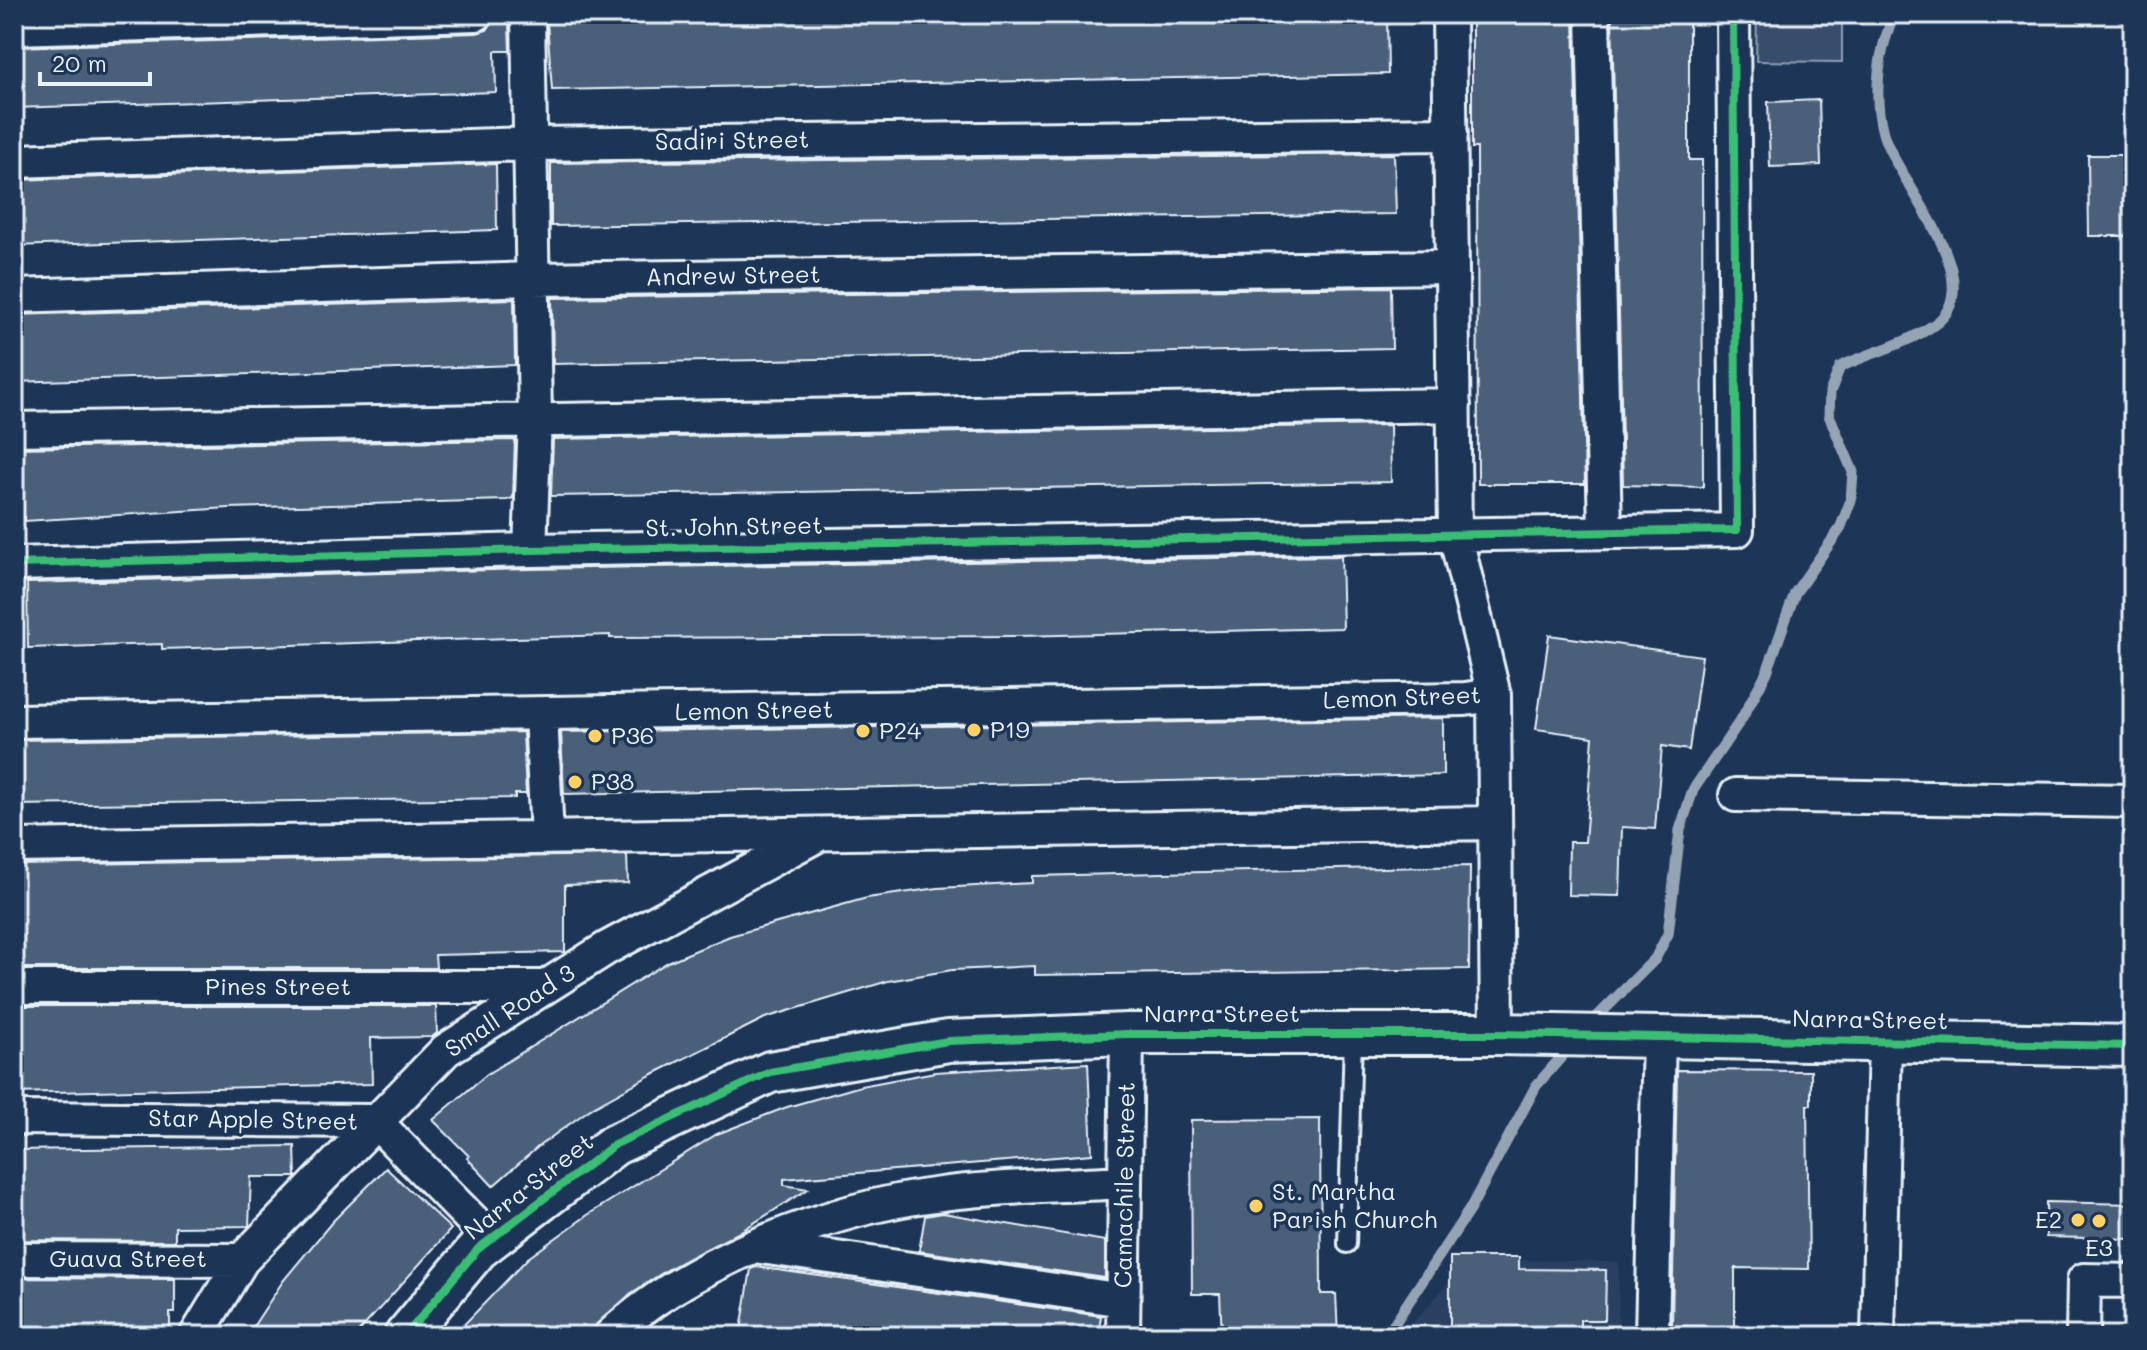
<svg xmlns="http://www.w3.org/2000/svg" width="2147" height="1350" font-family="Mali,sans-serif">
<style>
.built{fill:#2a4162}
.green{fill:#374d6c;stroke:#909fb2;stroke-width:2}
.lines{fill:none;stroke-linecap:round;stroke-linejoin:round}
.stream{stroke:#95a4b5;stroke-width:11}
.building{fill:#495e7a;stroke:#e8f1f8;stroke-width:2}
.service-casing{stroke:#e8f1f8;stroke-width:22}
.minor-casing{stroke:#e8f1f8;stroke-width:38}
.tertiary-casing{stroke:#e8f1f8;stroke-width:46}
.service{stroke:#1d3557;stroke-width:16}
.minor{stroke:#1d3557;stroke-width:32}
.tertiary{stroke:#1d3557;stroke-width:40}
.cycleway-casing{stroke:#1d3557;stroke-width:13}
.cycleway{stroke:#3abd76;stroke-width:8}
.poi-dot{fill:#ffd166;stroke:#1d3557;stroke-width:3}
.labels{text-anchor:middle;stroke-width:7;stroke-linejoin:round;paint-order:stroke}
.street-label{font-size:24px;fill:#e8f1f8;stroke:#1d3557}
.poi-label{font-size:24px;fill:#e8f1f8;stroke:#1d3557;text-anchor:start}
</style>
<rect width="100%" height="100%" fill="#1d3557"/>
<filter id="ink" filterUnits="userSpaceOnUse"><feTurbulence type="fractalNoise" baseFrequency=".0125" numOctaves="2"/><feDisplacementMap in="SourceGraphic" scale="16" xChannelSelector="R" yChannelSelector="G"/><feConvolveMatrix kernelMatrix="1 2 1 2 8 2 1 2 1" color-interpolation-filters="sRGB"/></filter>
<g filter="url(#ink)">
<path class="built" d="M 1470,1259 L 1619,1262 L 1618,1336 L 1401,1336 Z"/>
<path class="green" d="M 1757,14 L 1842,14 L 1842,62 L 1756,61 Z"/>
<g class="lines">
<path class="stream" d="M 1587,1027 L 1655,959 L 1668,934 L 1680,830 L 1693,790 L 1742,718 L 1767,672 L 1795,593 L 1840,529 L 1851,500 L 1853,472 L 1829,415 L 1830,392 L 1840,367 C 1871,352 1908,344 1935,324 C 1993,282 1896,181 1883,133 C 1873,97 1878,48 1895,14
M 1386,1336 L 1470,1209 L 1536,1086 L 1571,1046"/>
</g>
<path class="building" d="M 969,14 L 1387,14 L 1388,74 L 552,90 L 547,22 Z
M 1472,14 L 1574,14 L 1585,484 L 1478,484 L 1477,148 L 1472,148 Z
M 1612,14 L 1689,14 L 1689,160 L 1702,160 L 1703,487 L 1623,485 Z
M 493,21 L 509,22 L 510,51 L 495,51 L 496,92 L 14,108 L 14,47 L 477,33 L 487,30 Z
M 1819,100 L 1821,165 L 1770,167 L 1768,102 Z
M 1394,154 L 1396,214 L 551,226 L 551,163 Z
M 2088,155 L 2133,155 L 2133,236 L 2089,236 Z
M 496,164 L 497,230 L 14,246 L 14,180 Z
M 1391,287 L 1392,348 L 553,364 L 552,298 Z
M 514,299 L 515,365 L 14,382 L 14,315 Z
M 1390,425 L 1391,482 L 551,496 L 553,439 Z
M 515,440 L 513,498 L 507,500 L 229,508 L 25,521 L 25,517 L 14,517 L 14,448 Z
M 1341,556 L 1343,628 L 1019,636 L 610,638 L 610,635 L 162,649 L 162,644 L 28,648 L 27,583 L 530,569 Z
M 1549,635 L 1702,656 L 1689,750 L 1662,746 L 1655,829 L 1622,827 L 1620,896 L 1568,895 L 1569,842 L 1585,842 L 1593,737 L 1536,729 Z
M 1443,718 L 1443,775 L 564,794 L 561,732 Z
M 523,732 L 526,794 L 515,794 L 515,798 L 14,805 L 14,740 Z
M 627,855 L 628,883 L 565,885 L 565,952 L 435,955 L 436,968 L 14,968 L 14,865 Z
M 1470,866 L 1469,969 L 1035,975 L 1035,966 L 952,970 L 888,981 L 765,1018 L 649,1076 L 593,1107 L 539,1146 L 493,1186 L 467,1158 L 469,1156 L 433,1120 L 487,1074 L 668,962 L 730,936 L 867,898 L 938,888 L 1032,883 L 1032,876 Z
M 14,1006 L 436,1006 L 437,1033 L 432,1037 L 371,1038 L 372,1084 L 14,1093 Z
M 1088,1063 L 1092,1154 L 784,1179 L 784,1185 L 808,1189 L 738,1233 L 670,1268 L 630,1294 L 586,1336 L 453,1336 L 528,1258 L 589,1214 L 717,1134 L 787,1107 L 861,1086 L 935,1072 Z
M 1677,1070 L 1811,1071 L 1811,1105 L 1807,1105 L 1809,1269 L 1735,1268 L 1735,1327 L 1672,1326 Z
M 1320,1119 L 1321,1294 L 1336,1294 L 1338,1336 L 1222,1336 L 1220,1294 L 1192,1294 L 1191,1120 Z
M 295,1146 L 296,1177 L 251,1177 L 249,1226 L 175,1227 L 175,1241 L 14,1240 L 14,1150 Z
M 386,1168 L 451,1229 L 355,1336 L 247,1336 L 283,1281 L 332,1222 Z
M 2046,1202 L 2133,1204 L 2133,1239 L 2046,1237 Z
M 943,1213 L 1105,1241 L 1105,1278 L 919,1251 L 925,1216 Z
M 1450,1257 L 1519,1257 L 1519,1269 L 1606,1270 L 1605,1320 L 1580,1320 L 1580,1336 L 1450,1336 Z
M 756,1267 L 1101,1316 L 1098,1336 L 740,1336 L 751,1269 Z
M 14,1278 L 175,1279 L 175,1313 L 170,1313 L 170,1336 L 14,1336 Z"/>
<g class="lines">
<defs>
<path id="service" d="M 1347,1244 L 1353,1036"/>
<path id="minor" d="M 528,14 L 535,418 L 530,550
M 1449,14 L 1455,534 L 1494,695 L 1497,1034
M 1593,14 L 1605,530
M 14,28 L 476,14
M 14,161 L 530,144 L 1451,134
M 14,296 L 532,279 L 1452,267
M 14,429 L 1454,405
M 14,564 L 530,550 L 1737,530 L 1733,14
M 541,714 L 547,837
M 14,721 L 1465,699 L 1494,695
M 1736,795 L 2133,801
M 14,846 L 1493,823
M 14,987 L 542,987
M 14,1118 L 375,1121 L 491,1239
M 761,1247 L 1123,1300
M 14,1259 L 242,1260
M 196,1336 L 242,1260 L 446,1050 L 607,948 L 816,836
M 610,1336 C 689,1261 834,1207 941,1194 C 1001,1186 1063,1186 1123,1182
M 1123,1336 L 1127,1034
M 1652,1336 L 1659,1035
M 1878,1336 L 1885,1041
M 2083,1336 L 2084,1280 L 2133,1281"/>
<path id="tertiary" d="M 405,1336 L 478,1249 L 614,1145 L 770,1072 L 948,1041 L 1127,1034 L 1497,1034 L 2133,1046"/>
</defs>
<use href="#service" class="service-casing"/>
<use href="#minor" class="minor-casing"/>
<use href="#tertiary" class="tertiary-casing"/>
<use href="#service" class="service"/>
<use href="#minor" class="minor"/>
<use href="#tertiary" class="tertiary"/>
<defs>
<path id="cycleway" d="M 14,564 L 530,550 L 1737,530 L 1733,14
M 405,1336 L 478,1249 L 614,1145 L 770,1072 L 948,1041 L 1127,1034 L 1497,1034 L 2133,1046"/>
</defs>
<use href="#cycleway" class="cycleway-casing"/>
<use href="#cycleway" class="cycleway"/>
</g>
</g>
<g class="poi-dot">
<circle cx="974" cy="730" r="8"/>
<circle cx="863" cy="731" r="8"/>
<circle cx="595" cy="736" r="8"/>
<circle cx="575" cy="782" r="8"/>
<circle cx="1256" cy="1206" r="8"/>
<circle cx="2078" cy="1220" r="8"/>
<circle cx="2099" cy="1221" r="8"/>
</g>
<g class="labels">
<g class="street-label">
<text transform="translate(732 141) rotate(-1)" y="8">Sadiri Street</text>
<text transform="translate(733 276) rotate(-1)" y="8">Andrew Street</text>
<text transform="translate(734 527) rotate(-1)" y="8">St. John Street</text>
<text transform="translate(1402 698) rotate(-2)" y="8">Lemon Street</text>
<text transform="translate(754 711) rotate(-1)" y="8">Lemon Street</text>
<text x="278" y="995">Pines Street</text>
<text transform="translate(510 1011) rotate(-33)" y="8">Small Road 3</text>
<text x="1222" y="1022">Narra Street</text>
<text transform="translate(1870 1020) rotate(1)" y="8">Narra Street</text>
<text transform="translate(253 1120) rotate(1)" y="8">Star Apple Street</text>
<text transform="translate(1125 1185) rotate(-89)" y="8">Camachile Street</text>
<text transform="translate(529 1187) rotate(-38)" y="8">Narra Street</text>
<text x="128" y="1267">Guava Street</text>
</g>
<g class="poi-label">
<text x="990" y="738">P19</text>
<text x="879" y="739">P24</text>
<text x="611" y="744">P36</text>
<text x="591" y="790">P38</text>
<text x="1272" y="1200">St. Martha<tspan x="1272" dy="28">Parish Church</tspan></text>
<text x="2062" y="1228" text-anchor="end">E2</text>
<text x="2099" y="1256" text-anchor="middle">E3</text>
</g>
</g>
<rect width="2147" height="1350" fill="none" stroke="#1d3557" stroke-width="48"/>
<rect x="24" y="24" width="2099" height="1302" fill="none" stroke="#e8f1f8" stroke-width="3" filter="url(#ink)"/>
<path d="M40 72v12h110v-12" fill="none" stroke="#e8f1f8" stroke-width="4"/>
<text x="52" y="72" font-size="24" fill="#e8f1f8" stroke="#1d3557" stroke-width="6" paint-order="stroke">20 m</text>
</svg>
